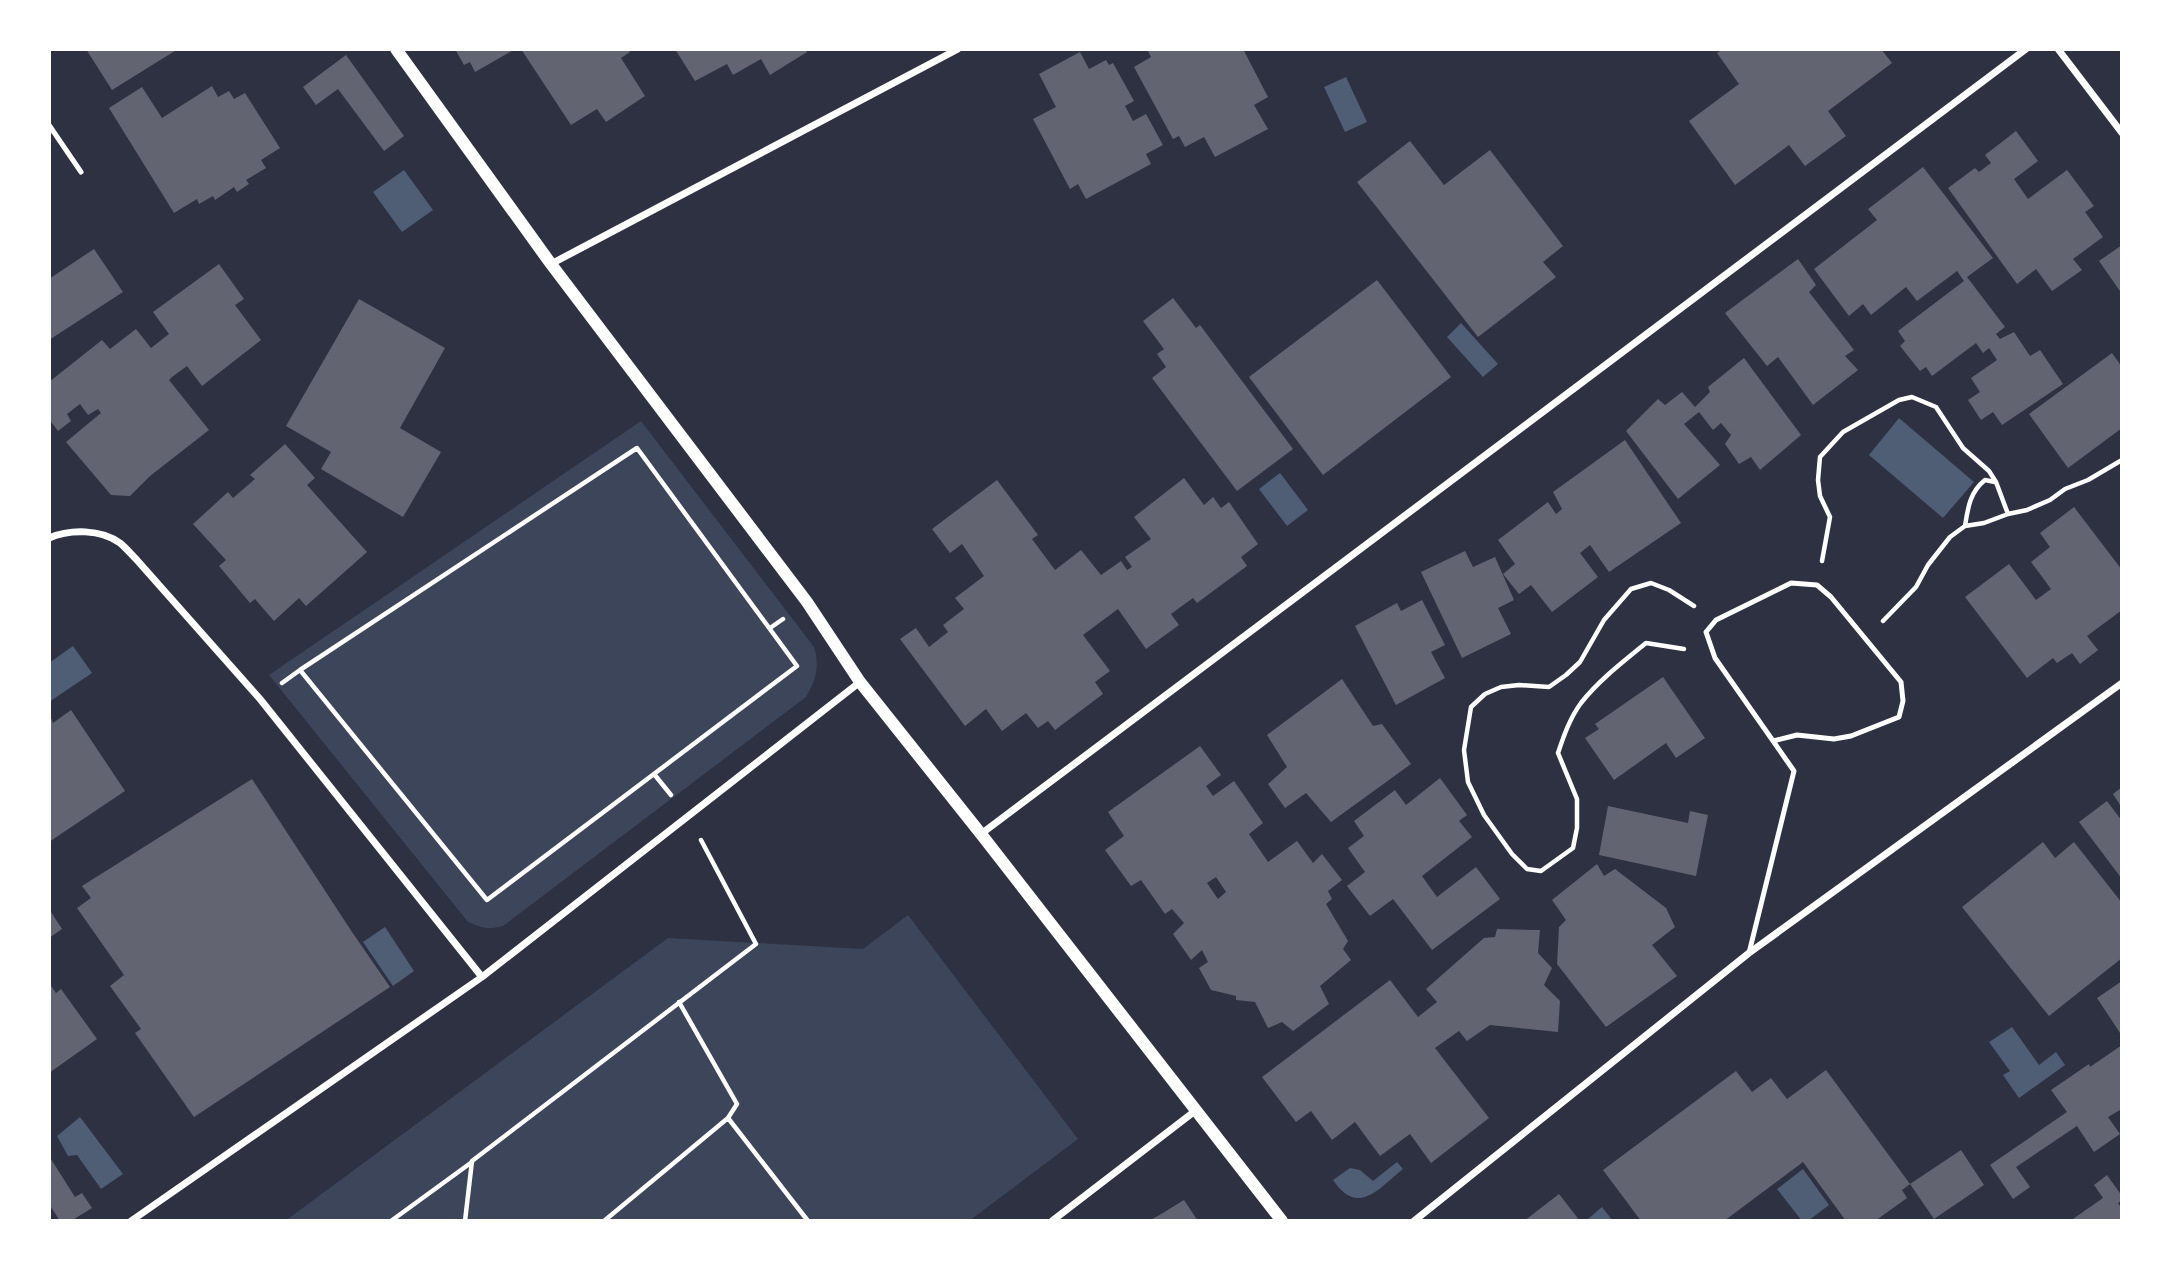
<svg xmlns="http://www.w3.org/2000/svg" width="2171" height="1270" font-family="'Alegreya Sans',sans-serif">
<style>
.green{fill:#3c4559}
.water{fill:#4f5d75}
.building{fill:#626471;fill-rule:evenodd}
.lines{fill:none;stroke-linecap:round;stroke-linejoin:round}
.path{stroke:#fff;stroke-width:4.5}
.service{stroke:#fff;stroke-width:5}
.minor{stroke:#fff;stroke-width:7}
.tertiary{stroke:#fff;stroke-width:12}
</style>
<rect width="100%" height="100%" fill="#2d3142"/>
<path class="green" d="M 641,421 L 814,647 C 820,666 816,680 806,697 L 503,926 C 489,930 481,928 468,922 L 269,675 Z
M 908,915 L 1078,1139 L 969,1221 L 285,1221 L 668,938 L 863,949 Z"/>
<path class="water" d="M 1346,77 L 1367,122 L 1345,132 L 1324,87 Z
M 404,170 L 433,210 L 402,232 L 373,192 Z
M 1461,323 L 1498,364 L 1483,377 L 1447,337 Z
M 1899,418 L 1974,482 L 1943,518 L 1869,455 Z
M 1280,473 L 1308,510 L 1287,526 L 1259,489 Z
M 73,646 L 92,673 L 49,702 L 49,663 Z
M 385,927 L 414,971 L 393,986 L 363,942 Z
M 2012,1027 L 2039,1065 L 2056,1052 L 2065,1065 L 2019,1098 L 2003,1075 L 2010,1071 L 1989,1042 Z
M 80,1117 L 123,1174 L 101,1189 L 77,1155 L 68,1156 L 57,1136 Z
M 1397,1162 L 1403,1169 C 1378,1189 1358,1217 1333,1180 L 1350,1168 L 1360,1170 L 1373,1181 Z
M 1803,1169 L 1829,1205 L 1808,1221 L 1802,1221 L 1777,1189 Z
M 1602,1207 L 1613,1221 L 1589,1221 L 1588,1219 Z"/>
<path class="building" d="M 86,49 L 178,49 L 112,90 Z
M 455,49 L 515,49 L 475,72 L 470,62 L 464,65 Z
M 521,49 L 628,49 L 630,52 L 621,58 L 645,96 L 606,122 L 597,109 L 571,125 Z
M 675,49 L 805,49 L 807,52 L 770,75 L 761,59 L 733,75 L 727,64 L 695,81 Z
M 1147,49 L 1243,49 L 1268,97 L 1254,105 L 1268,129 L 1215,157 L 1204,137 L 1185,147 L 1179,136 L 1173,139 L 1134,67 L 1151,57 Z
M 1723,49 L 1881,49 L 1892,63 L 1828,111 L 1846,136 L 1805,166 L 1789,145 L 1735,185 L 1689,121 L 1739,84 L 1717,53 Z
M 1080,52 L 1089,69 L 1106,60 L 1109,65 L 1113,63 L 1134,101 L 1125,106 L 1133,121 L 1146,114 L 1163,145 L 1146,154 L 1151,164 L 1086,199 L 1078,184 L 1070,189 L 1033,119 L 1056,107 L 1039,74 Z
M 346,55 L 404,136 L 384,151 L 338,89 L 316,105 L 303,87 Z
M 212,86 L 218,97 L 229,91 L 234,99 L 245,93 L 280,148 L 261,160 L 266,168 L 246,180 L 249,184 L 237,192 L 234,187 L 215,200 L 213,196 L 199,204 L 197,199 L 174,213 L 109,108 L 142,87 L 162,118 Z
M 2016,131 L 2038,161 L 2014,179 L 2028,199 L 2067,170 L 2094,206 L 2085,212 L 2103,237 L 2073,259 L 2082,270 L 2052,291 L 2036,269 L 2017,284 L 1948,188 L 1975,168 L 1979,172 L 1991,163 L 1985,155 Z
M 1410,141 L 1444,185 L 1490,150 L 1563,246 L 1543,262 L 1556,277 L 1478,337 L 1357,182 Z
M 1923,167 L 1993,258 L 1967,277 L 2005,327 L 1996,334 L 2000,339 L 2014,332 L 2030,356 L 2040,350 L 2063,384 L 2002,425 L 1993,412 L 1981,420 L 1968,400 L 1980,392 L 1971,378 L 1997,360 L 1989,348 L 1983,353 L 1976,343 L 1932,376 L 1926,367 L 1920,371 L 1900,346 L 1905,341 L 1898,331 L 1964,281 L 1957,271 L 1917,301 L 1906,287 L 1871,315 L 1863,304 L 1849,316 L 1814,269 L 1877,220 L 1868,209 Z
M 2122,245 L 2122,294 L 2099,261 Z
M 94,249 L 123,292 L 49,340 L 49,279 Z
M 1798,259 L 1816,285 L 1809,292 L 1854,350 L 1845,356 L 1858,370 L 1813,405 L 1778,357 L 1767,366 L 1725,313 Z
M 219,264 L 244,299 L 235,305 L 261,340 L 202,386 L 187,366 L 172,377 L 169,380 L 209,430 L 150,476 L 130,496 L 111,495 L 66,442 L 101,413 L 98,409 L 88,415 L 80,404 L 67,414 L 71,421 L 58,431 L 49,419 L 49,382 L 102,340 L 110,349 L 136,329 L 151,348 L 169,334 L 153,312 Z
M 1377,280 L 1451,377 L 1323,475 L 1249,377 Z
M 1173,298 L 1196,328 L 1200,325 L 1293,449 L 1237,491 L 1152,378 L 1166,367 L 1157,354 L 1164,349 L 1143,321 Z
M 359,299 L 445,348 L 400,428 L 441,452 L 403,517 L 321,469 L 331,452 L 286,426 Z
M 2112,353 L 2122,367 L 2122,428 L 2068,468 L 2029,414 Z
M 1744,358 L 1801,435 L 1760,470 L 1751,457 L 1739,464 L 1725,444 L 1731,435 L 1721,423 L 1713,430 L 1699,412 L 1684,424 L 1720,465 L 1678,499 L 1626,431 L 1658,399 L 1665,405 L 1682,392 L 1695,407 L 1710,392 L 1708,387 Z
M 1625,440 L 1681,523 L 1609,572 L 1590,545 L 1580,553 L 1598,577 L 1552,612 L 1531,585 L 1519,594 L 1503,574 L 1515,564 L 1498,540 L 1548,502 L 1556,514 L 1562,509 L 1553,492 Z
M 285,444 L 315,478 L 307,485 L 367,552 L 306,606 L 299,598 L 274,621 L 255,599 L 250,603 L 219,566 L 226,560 L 193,524 L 228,492 L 233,498 L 255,479 L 250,475 Z
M 1184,478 L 1204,505 L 1213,497 L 1221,508 L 1229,502 L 1258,544 L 1241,557 L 1247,566 L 1197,603 L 1193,598 L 1171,614 L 1179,625 L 1146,649 L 1118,609 L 1083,635 L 1110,671 L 1095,682 L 1103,694 L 1055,730 L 1048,721 L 1038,728 L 1026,713 L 1002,731 L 986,709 L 965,726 L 900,639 L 916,628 L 929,647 L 948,632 L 943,625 L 964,609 L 955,598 L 984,576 L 962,544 L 950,553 L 932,529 L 997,480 L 1038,535 L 1032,539 L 1055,570 L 1081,550 L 1101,575 L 1121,561 L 1127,570 L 1132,567 L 1125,557 L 1151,539 L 1134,517 Z
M 2074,507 L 2122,570 L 2122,610 L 2087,636 L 2098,650 L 2080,664 L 2072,653 L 2057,663 L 2053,658 L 2027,678 L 1965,597 L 2009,564 L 2036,600 L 2051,589 L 2031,562 L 2050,547 L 2040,533 Z
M 1465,551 L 1473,567 L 1495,557 L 1514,600 L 1498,608 L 1511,634 L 1462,658 L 1421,572 Z
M 1422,600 L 1445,645 L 1431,652 L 1445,678 L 1396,705 L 1355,626 L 1397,603 L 1401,611 Z
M 1663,677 L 1705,738 L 1676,758 L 1666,743 L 1614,780 L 1585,738 L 1599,729 L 1595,724 Z
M 1342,679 L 1373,726 L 1382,724 L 1411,764 L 1331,822 L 1306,793 L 1285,808 L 1268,784 L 1287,767 L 1267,735 Z
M 71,710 L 125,791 L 49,842 L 49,713 L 53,723 Z
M 1200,746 L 1221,775 L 1206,786 L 1213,796 L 1234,781 L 1263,823 L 1249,834 L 1268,862 L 1297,841 L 1313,863 L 1322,854 L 1342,880 L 1328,891 L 1332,899 L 1326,904 L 1348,941 L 1343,949 L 1351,960 L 1320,986 L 1329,1004 L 1293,1031 L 1282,1022 L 1268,1028 L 1255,1002 L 1236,1000 L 1236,996 L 1211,990 L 1199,968 L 1208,962 L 1202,950 L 1191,960 L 1173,934 L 1184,923 L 1172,909 L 1165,914 L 1141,880 L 1131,886 L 1105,850 L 1124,836 L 1108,812 ZM 1216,877 L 1226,892 L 1218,899 L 1207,883 Z
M 1440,778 L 1467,815 L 1459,821 L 1472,837 L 1422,876 L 1437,897 L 1476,867 L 1500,899 L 1432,950 L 1393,899 L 1370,916 L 1347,886 L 1365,872 L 1348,848 L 1364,836 L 1354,821 L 1395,790 L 1406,805 Z
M 252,779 L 352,932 L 390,987 L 194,1117 L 135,1033 L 141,1029 L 110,986 L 124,975 L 77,908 L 91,898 L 82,886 Z
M 2122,787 L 2122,808 L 2113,794 Z
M 2107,801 L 2122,821 L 2122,879 L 2079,822 Z
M 1608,806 L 1688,823 L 1690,811 L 1708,815 L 1696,876 L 1599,855 Z
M 2043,842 L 2055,858 L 2074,842 L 2122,903 L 2122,958 L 2049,1016 L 1962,907 Z
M 1597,864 L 1604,876 L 1615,869 L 1666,908 L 1675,927 L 1652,945 L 1677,976 L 1606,1027 L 1557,964 L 1559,927 L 1566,920 L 1552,900 Z
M 49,909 L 62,929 L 49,938 Z
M 1497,929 L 1540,930 L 1538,953 L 1552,968 L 1544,985 L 1560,1001 L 1558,1032 L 1490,1025 L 1467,1041 L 1459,1031 L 1435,1048 L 1489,1118 L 1431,1163 L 1410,1134 L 1380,1156 L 1355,1122 L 1332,1140 L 1311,1111 L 1296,1122 L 1262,1077 L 1390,980 L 1418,1017 L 1437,1002 L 1426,989 L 1484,938 L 1495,937 Z
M 2122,981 L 2122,1036 L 2097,998 Z
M 49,983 L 56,993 L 61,989 L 97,1039 L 49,1073 Z
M 2122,1045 L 2122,1113 L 2120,1110 L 2108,1117 L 2120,1134 L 2094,1152 L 2077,1126 L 2016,1167 L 2030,1187 L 2013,1199 L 1990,1165 L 2067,1112 L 2051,1090 L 2089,1064 L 2090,1067 Z
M 1826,1070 L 1910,1184 L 1961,1150 L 1984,1185 L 1934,1219 L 1910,1184 L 1902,1190 L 1907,1198 L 1875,1221 L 1846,1221 L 1803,1162 L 1724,1221 L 1641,1221 L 1603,1170 L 1736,1071 L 1752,1092 L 1771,1078 L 1787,1099 Z
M 49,1156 L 75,1197 L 82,1193 L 92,1208 L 71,1221 L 60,1221 L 49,1204 Z
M 2107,1175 L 2122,1196 L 2122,1200 L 2118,1203 L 2122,1209 L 2122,1221 L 2070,1221 L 2103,1198 L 2094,1185 Z
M 1559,1194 L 1580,1221 L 1524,1221 Z
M 1184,1200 L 1198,1221 L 1148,1221 L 1158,1216 Z"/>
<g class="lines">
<path class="path" d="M 1965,526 C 1968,507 1970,492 1985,480 L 1995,482
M 1822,561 L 1830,517 L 1820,496 L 1818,480 L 1820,457 L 1843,432 L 1899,400 L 1912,397 L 1936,407 L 1963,448 L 1989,471 L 1996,482 L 2008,514
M 1883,621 L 1916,587 L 1928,565 L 1950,537 L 1965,526 L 1984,523 L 2008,514 L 2027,510 L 2050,500 L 2065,489 L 2088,480 L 2122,460
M 770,628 L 783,619
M 1684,649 L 1646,643 C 1624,661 1599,680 1581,703 C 1570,718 1564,735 1558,753 L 1577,799 L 1577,828 L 1573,848 L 1541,871 L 1527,869 L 1512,854 L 1484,815 L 1468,782 L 1464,750 L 1471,707 L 1485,694 L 1501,687 L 1519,685 L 1549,687 L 1566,675 L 1580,662 L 1604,620 L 1631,589 L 1651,583 L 1669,590 L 1694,606
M 282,683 L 300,670 L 637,448 L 797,666 L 487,900 L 300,670
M 654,774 L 671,795
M 679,1002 L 737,1104 L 728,1118 L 808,1221
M 391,1221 L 472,1162
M 465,1221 L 472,1161 L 756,944 L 701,840
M 604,1221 L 728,1118"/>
<path class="service" d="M 49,125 L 81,172
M 1749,953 L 1794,771 L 1715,658 L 1706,632 L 1716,620 L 1791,583 L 1817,585 L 1831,597 L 1901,682 L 1903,701 L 1899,717 L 1851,736 L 1834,739 L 1797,735 L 1773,741"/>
<path class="minor" d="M 2058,49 L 2122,133
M 551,264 L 958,49
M 49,538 C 70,529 101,529 120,543 C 126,548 131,554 136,559 L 260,699 L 482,977
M 981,834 L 2026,49
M 131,1221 L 482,977 L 860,682
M 1052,1221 L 1195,1111
M 1414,1221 L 1749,953 L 2122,683"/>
<path class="tertiary" d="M 396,49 L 551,264 L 807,602 L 860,682 L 981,834 L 1282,1221"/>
</g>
<rect width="2171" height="1270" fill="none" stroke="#ffffff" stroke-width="102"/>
</svg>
